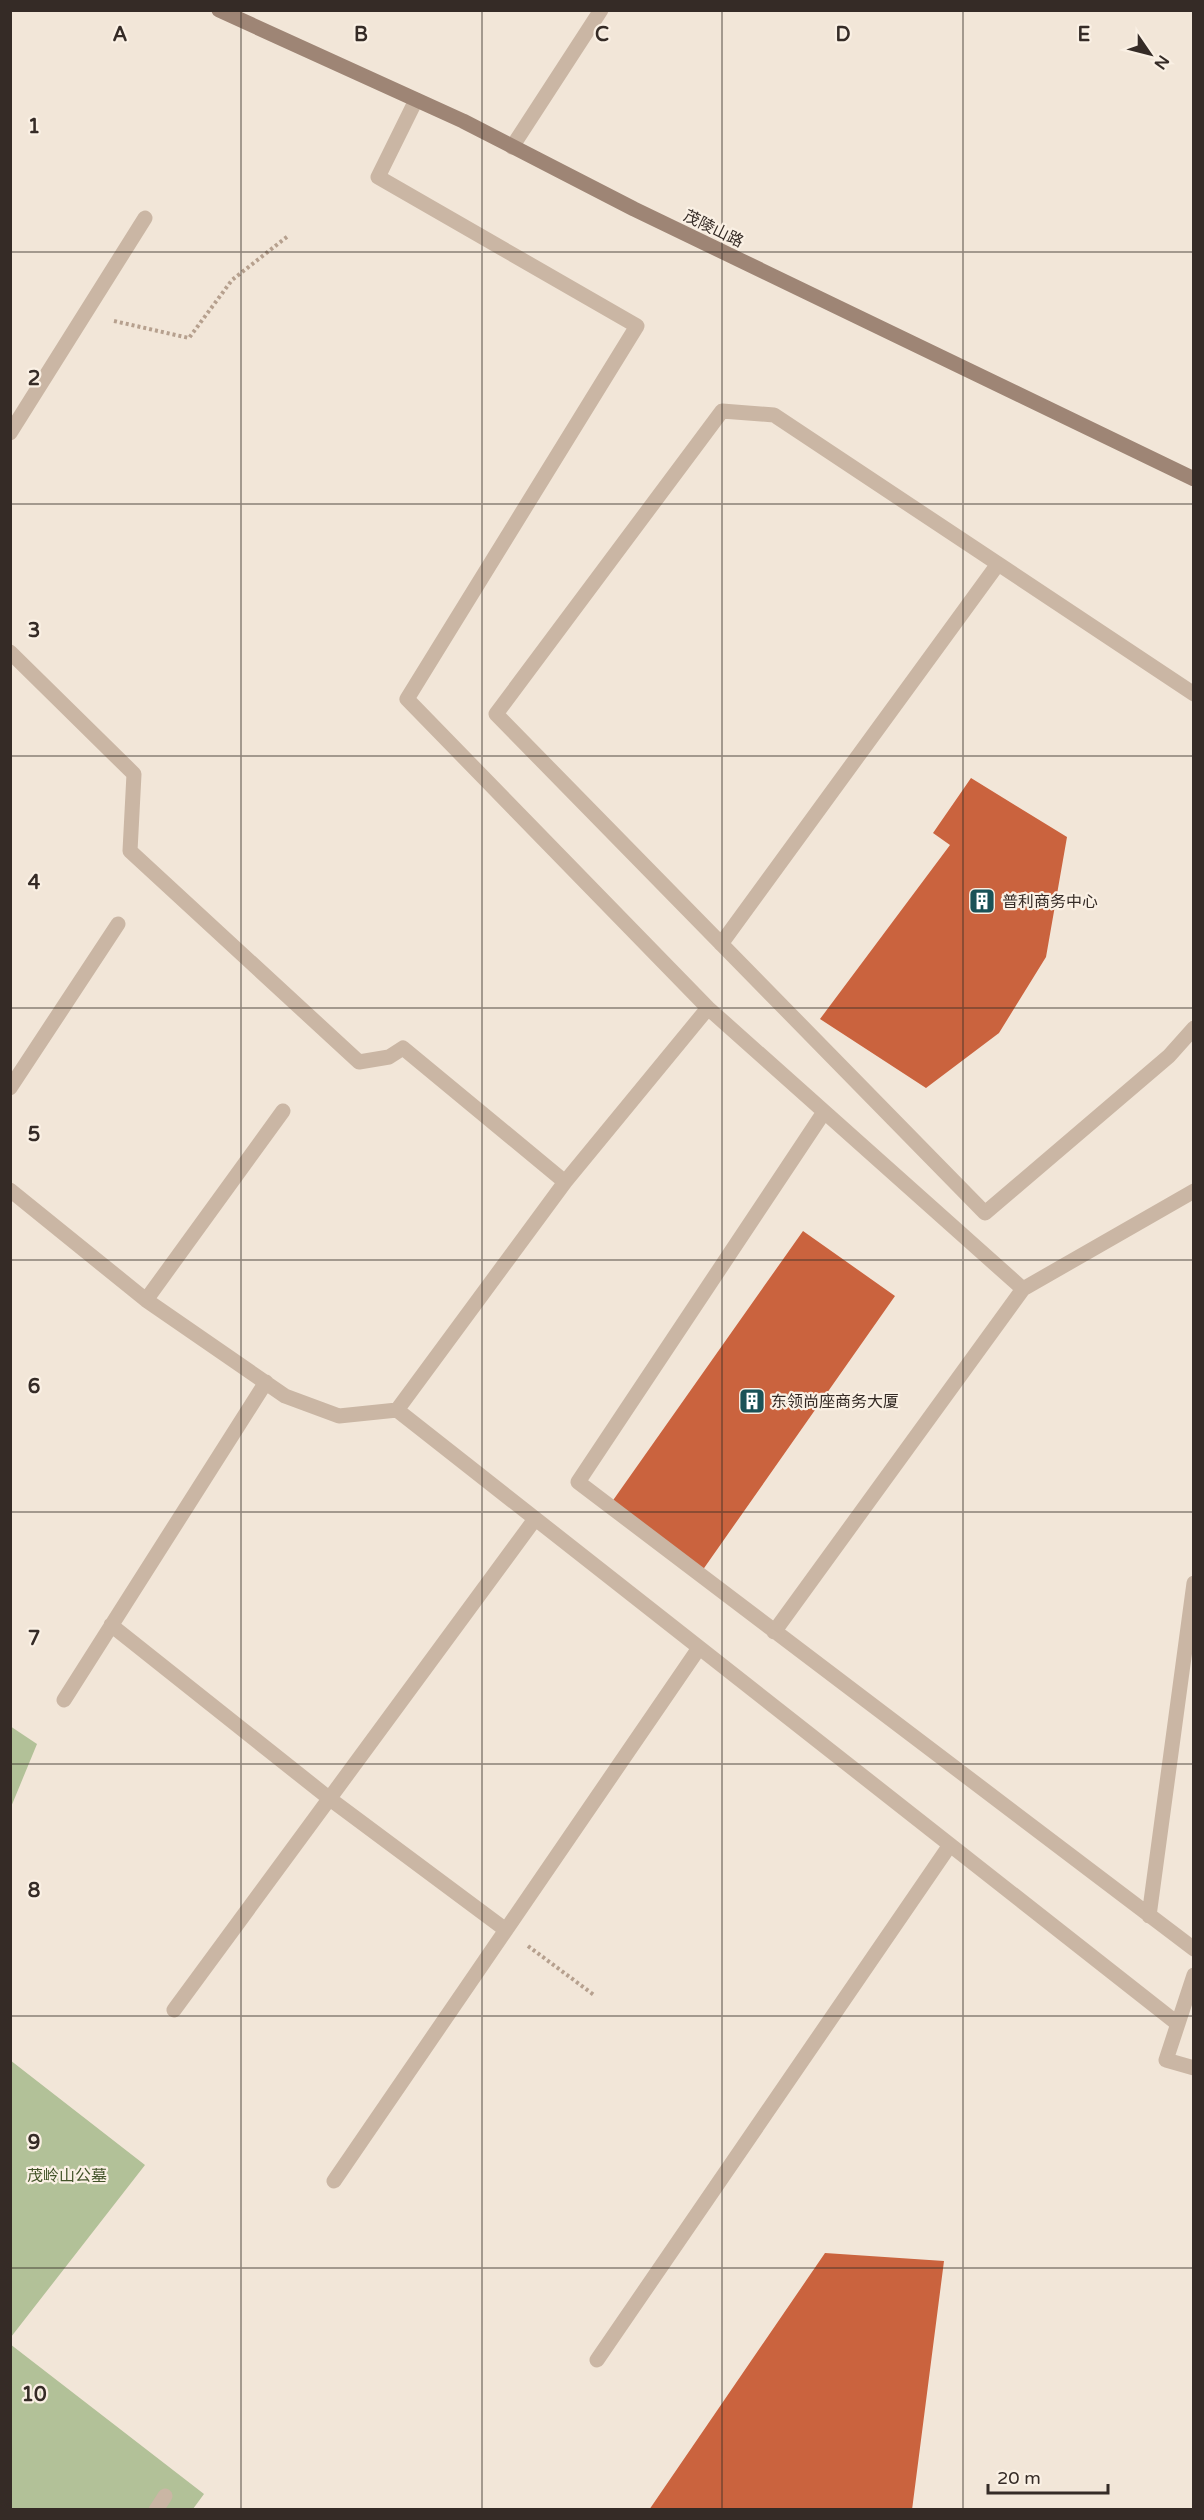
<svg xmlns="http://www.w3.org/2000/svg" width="1204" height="2520" font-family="'Varela Round','Noto Sans SC',sans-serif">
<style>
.green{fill:#b2c198}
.building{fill:#ca633e}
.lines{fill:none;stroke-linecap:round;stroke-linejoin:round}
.path{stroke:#b6a08e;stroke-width:4;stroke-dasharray:3 3;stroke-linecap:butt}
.lane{stroke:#cab6a4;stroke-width:15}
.street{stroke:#cab6a4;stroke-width:15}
.secondary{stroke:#9e8575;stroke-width:15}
.grid{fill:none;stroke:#352b26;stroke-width:1.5;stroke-opacity:0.55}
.labels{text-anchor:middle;stroke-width:4.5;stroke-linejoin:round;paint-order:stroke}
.street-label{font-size:16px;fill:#352b26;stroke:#faf0e4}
.poi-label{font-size:16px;fill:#352b26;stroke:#faf0e4;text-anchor:start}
.park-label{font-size:16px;fill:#435429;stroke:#faf0e4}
.grid-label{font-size:20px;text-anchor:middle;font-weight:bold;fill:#352b26;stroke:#faf0e4;stroke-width:4.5;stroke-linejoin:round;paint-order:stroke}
</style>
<rect width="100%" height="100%" fill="#f2e6d8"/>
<path class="green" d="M 10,1726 L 37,1744 L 11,1807 L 10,1807 Z
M 10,2060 L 145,2165 L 11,2337 L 10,2337 Z
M 10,2344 L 204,2494 L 193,2509 L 11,2509 Z"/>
<path class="building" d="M 971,778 L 1067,837 L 1046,957 L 999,1033 L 926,1088 L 820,1019 L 950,845 L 933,833 Z
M 803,1231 L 895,1296 L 702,1571 L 609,1506 Z
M 825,2253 L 944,2261 L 912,2510 L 649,2510 Z"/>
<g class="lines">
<path class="path" d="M 114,321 L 189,338 L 232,280 L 288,236
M 528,1946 L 594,1995"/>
<path class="lane" d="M 156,2510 L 165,2496"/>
<path class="street" d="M 416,100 L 378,177 L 637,326 L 407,699 L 708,1008 L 1023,1289
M 512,147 L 601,10
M 10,433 L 145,218
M 10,652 L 134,774 L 130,851 L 359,1062 L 389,1057 L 403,1048 L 565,1182 L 708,1008
M 1194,694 L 774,415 L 722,411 L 496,714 L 985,1213 L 1169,1056 L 1194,1028
M 721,944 L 998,564
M 10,1088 L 118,924
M 824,1112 L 578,1482 L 1194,1949
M 10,1190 L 146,1300 L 285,1396 L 339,1416 L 397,1410 L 1178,2024
M 146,1300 L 283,1111
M 397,1410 L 565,1182
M 111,1625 L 330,1799 L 506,1930
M 774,1632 L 1023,1289 L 1194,1191
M 64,1700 L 266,1382
M 1149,1916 L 1194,1583
M 1194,1975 L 1166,2060 L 1194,2068
M 174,2010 L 535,1519
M 334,2181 L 699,1648
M 597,2360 L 950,1845"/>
<path class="secondary" d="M 219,10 L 463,121 L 634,209 L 1194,479"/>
</g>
<path class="grid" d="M 241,10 L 241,2510M 482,10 L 482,2510M 722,10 L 722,2510M 963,10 L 963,2510M 10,252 L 1194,252M 10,504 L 1194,504M 10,756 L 1194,756M 10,1008 L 1194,1008M 10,1260 L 1194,1260M 10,1512 L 1194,1512M 10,1764 L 1194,1764M 10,2016 L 1194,2016M 10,2268 L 1194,2268"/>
<defs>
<symbol id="building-square" viewBox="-11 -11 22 22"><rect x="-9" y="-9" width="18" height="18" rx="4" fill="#1a5257" stroke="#faf0e4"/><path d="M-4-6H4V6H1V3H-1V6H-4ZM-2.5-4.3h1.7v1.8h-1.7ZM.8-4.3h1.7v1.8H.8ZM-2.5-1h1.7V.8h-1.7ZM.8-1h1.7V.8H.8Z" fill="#fff"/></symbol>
</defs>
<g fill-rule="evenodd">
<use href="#building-square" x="967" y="886" width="30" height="30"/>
<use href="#building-square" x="737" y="1386" width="30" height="30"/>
</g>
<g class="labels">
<g class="street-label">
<text transform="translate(714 228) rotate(26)" y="6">茂陵山路</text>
</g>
<g class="poi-label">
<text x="1002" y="907">普利商务中心</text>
<text x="771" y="1407">东领尚座商务大厦</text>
</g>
<g class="park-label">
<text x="67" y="2181">茂岭山公墓</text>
</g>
</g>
<g class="grid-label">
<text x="120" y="41">A</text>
<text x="361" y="41">B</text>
<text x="602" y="41">C</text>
<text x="843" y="41">D</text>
<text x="1084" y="41">E</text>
<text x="34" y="133">1</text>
<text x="34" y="385">2</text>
<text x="34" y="637">3</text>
<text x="34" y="889">4</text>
<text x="34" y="1141">5</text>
<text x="34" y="1393">6</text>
<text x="34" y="1645">7</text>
<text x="34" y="1897">8</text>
<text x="34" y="2149">9</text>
<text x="34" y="2401">10</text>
</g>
<rect width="1204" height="2520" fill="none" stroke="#352b26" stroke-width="24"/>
<g transform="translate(1150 54) rotate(125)" stroke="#faf0e4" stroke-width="4.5" paint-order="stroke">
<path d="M0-4.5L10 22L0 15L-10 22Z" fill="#352b26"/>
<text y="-9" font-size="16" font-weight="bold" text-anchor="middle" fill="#352b26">N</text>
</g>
<path d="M988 2484v9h120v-9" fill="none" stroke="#352b26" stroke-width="3"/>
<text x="997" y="2484" font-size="18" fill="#352b26" stroke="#faf0e4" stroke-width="4.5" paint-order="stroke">20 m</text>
</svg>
